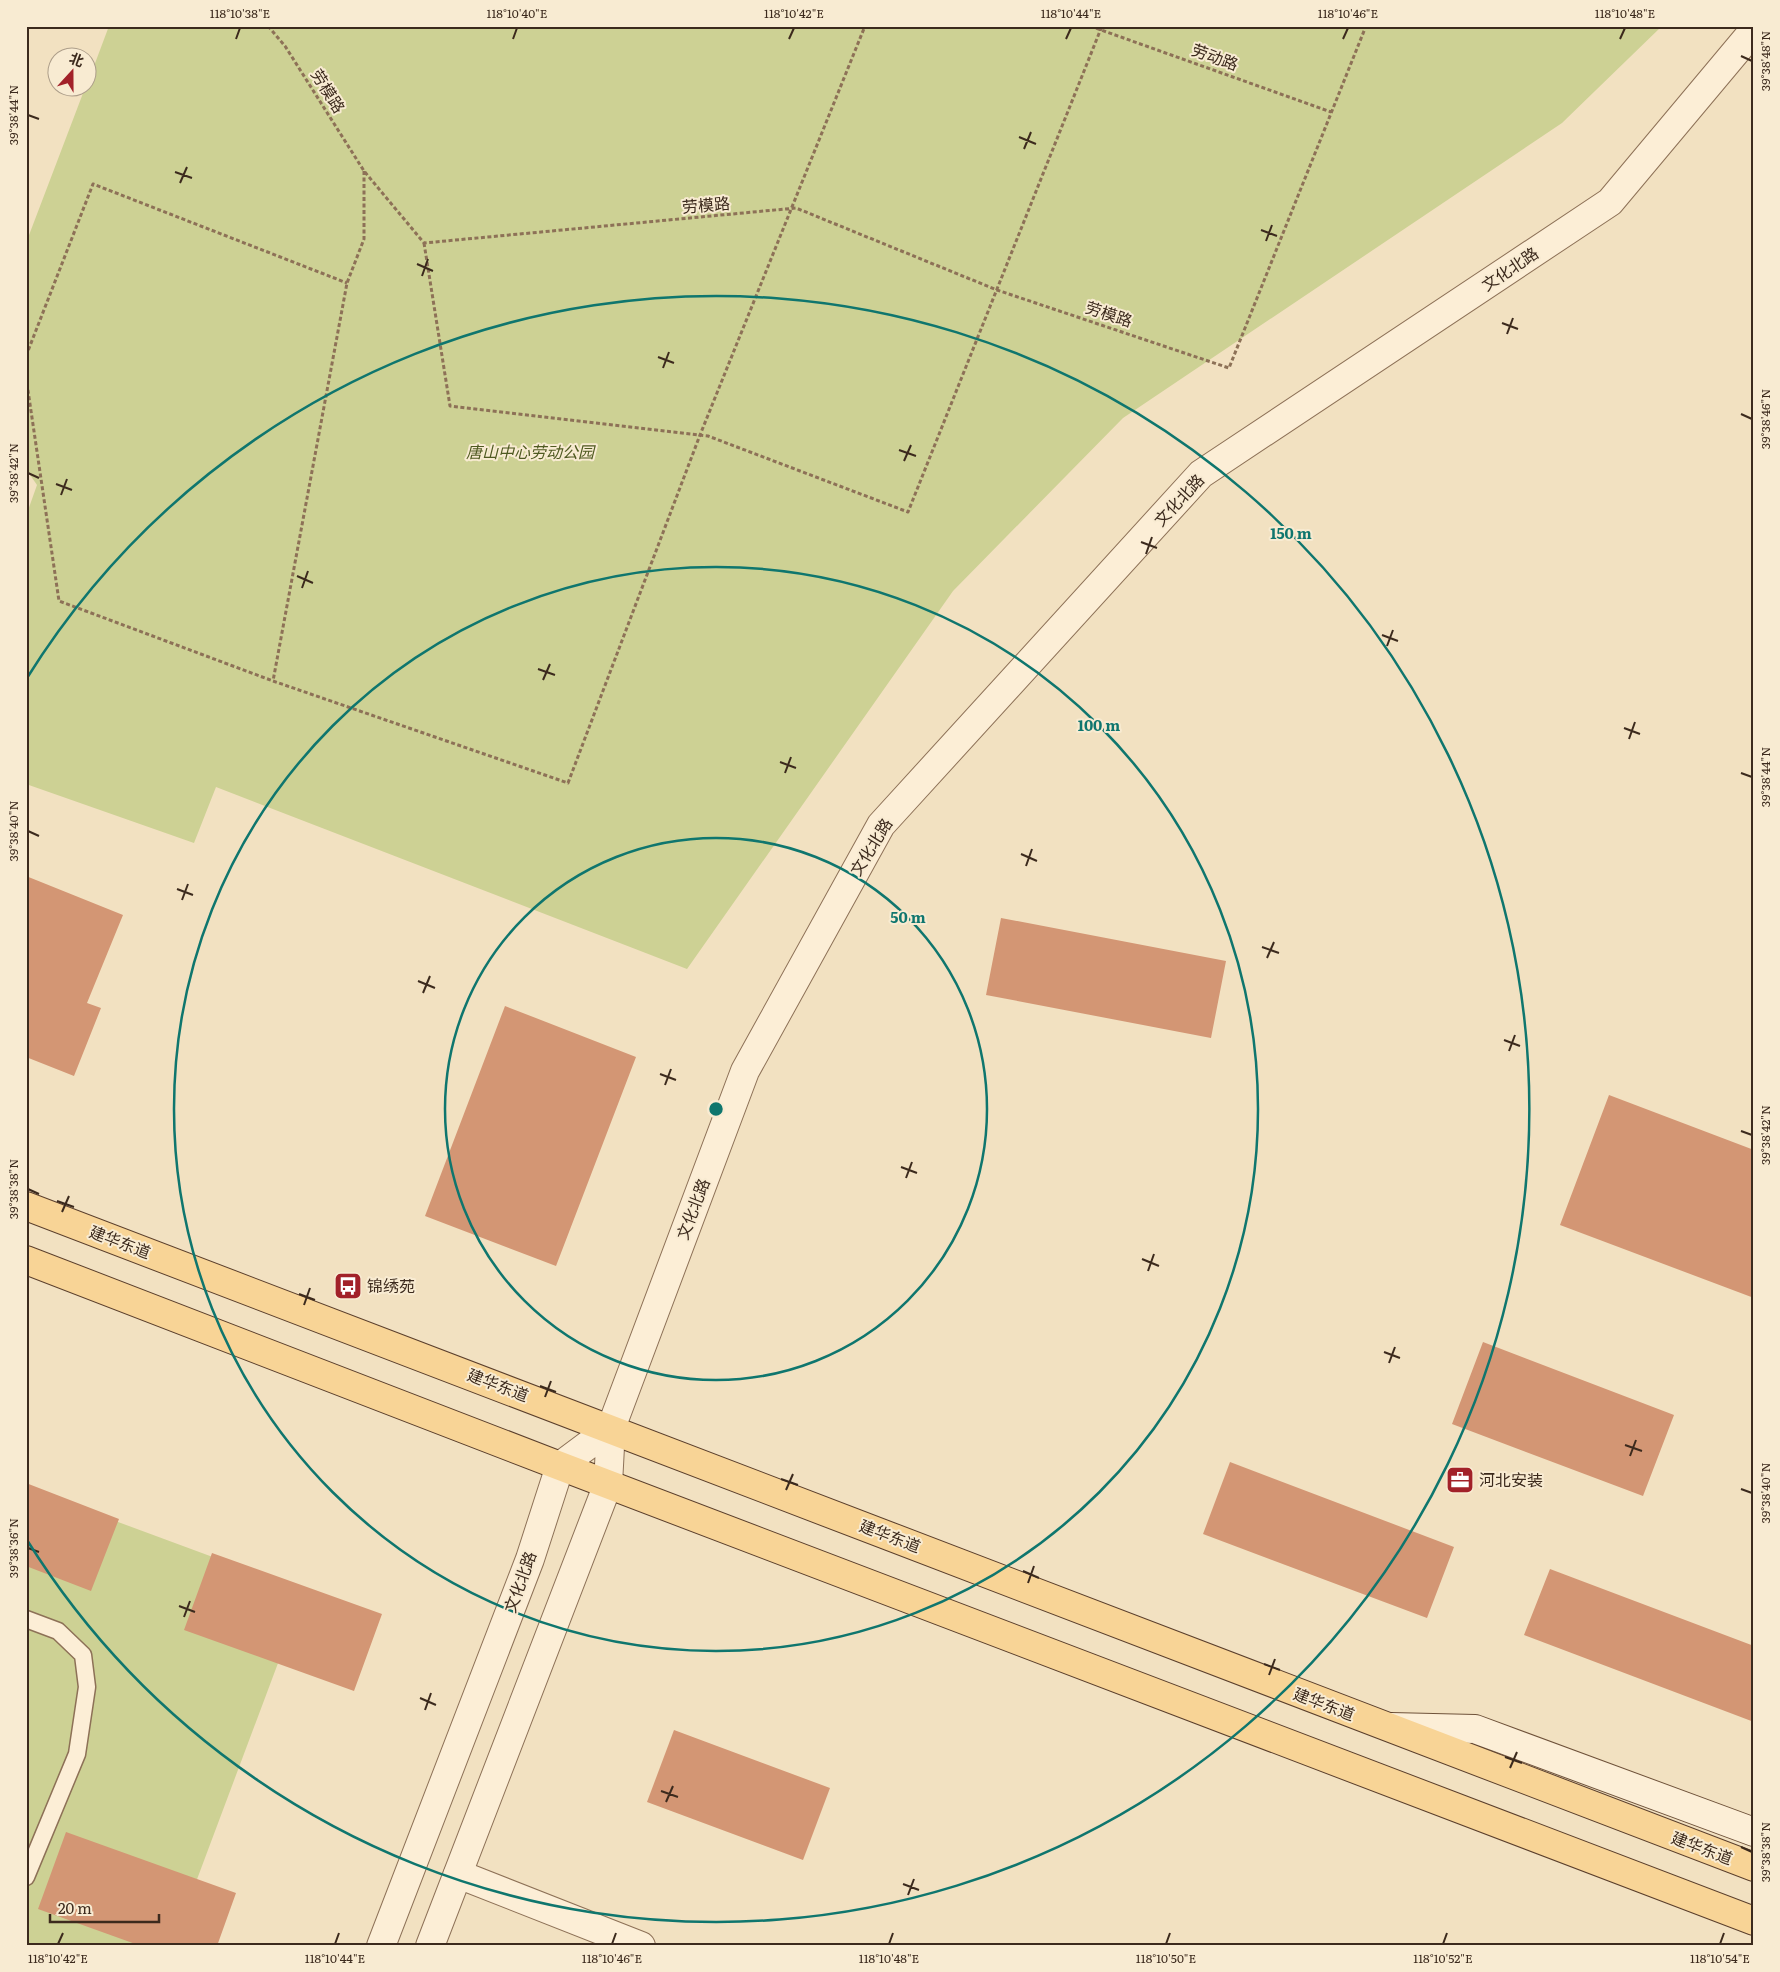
<svg xmlns="http://www.w3.org/2000/svg" width="1780" height="1972" font-family="Literata,'Noto Sans SC',serif">
<style>
.green{fill:#cdd194}
.building{fill:#d39674}
.lines{fill:none;stroke-linecap:round;stroke-linejoin:round}
.service-casing{stroke:#8d7157;stroke-width:19}
.minor-casing{stroke:#8d7157;stroke-width:30}
.tertiary-casing{stroke:#8d7157;stroke-width:30}
.secondary-casing{stroke:#6f523a;stroke-width:30}
.primary-casing{stroke:#5b3f2c;stroke-width:30}
.path{stroke:#8d7157;stroke-width:3;stroke-dasharray:4 2.5;stroke-linecap:butt}
.service{stroke:#fceed6;stroke-width:16}
.minor{stroke:#fceed6;stroke-width:28}
.tertiary{stroke:#fceed6;stroke-width:28}
.secondary{stroke:#fceed6;stroke-width:28}
.primary{stroke:#f8d496;stroke-width:28}
.ticks{fill:none;stroke:#3c2a1d;stroke-width:2}
.ring{fill:none;stroke:#0f766e;stroke-width:2.5}
.labels{text-anchor:middle;stroke-width:4;stroke-linejoin:round;paint-order:stroke}
.street-label{font-size:16px;fill:#3c2a1d;stroke:#f8ebd2}
.park-label{font-size:16px;font-style:italic;fill:#4f5a21;stroke:#f8ebd2}
.poi-label{font-size:16px;fill:#3c2a1d;stroke:#f8ebd2;text-anchor:start}
.centre{fill:#0f766e;stroke:#f8ebd2;stroke-width:2.5}
.ring-label{font-size:15px;text-anchor:middle;font-weight:bold;fill:#0f766e;stroke:#f8ebd2;stroke-width:4;stroke-linejoin:round;paint-order:stroke}
.neatline{fill:none;stroke:#3c2a1d;stroke-width:2}
.ticks-label{font-size:12px;text-anchor:middle;fill:#3c2a1d}
</style>
<rect width="100%" height="100%" fill="#f2e1c1"/>
<path class="green" d="M 109,26 L 1662,26 L 1562,123 L 1123,418 L 953,591 L 687,969 L 216,787 L 194,843 L 26,784 L 26,516 L 37,485 L 26,469 L 26,243 L 85,88 L 88,88 L 88,82 Z
M 26,1488 L 305,1591 L 172,1946 L 26,1946 Z"/>
<path class="building" d="M 26,876 L 123,915 L 87,1003 L 101,1008 L 74,1076 L 26,1057 Z
M 1001,918 L 1226,961 L 1211,1038 L 986,995 Z
M 505,1006 L 636,1057 L 556,1266 L 425,1216 Z
M 1609,1095 L 1754,1150 L 1754,1298 L 1560,1225 Z
M 1483,1342 L 1674,1415 L 1643,1496 L 1452,1424 Z
M 1230,1462 L 1454,1547 L 1427,1618 L 1203,1534 Z
M 26,1483 L 119,1519 L 91,1591 L 26,1566 Z
M 212,1553 L 382,1614 L 354,1691 L 184,1630 Z
M 1550,1569 L 1754,1646 L 1754,1722 L 1524,1635 Z
M 674,1730 L 830,1788 L 803,1860 L 647,1802 Z
M 66,1832 L 236,1893 L 217,1946 L 141,1946 L 38,1909 Z"/>
<g class="lines">
<defs>
<path id="service" d="M 26,1619 L 58,1631 L 83,1655 L 87,1687 L 77,1754 L 26,1877"/>
<path id="minor" d="M 458,1874 L 641,1946"/>
<path id="tertiary" d="M 381,1946 L 530,1559 L 560,1466 L 611,1428 L 745,1071 L 881,825 L 1201,474 L 1610,202 L 1754,30
M 430,1946 L 608,1484 L 611,1428"/>
<path id="secondary" d="M 1391,1727 L 1475,1729 L 1754,1832"/>
<path id="primary" d="M 26,1206 C 603,1425 1177,1648 1754,1867
M 26,1260 L 560,1466 L 1754,1921"/>
</defs>
<use href="#service" class="service-casing"/>
<use href="#minor" class="minor-casing"/>
<use href="#tertiary" class="tertiary-casing"/>
<use href="#secondary" class="secondary-casing"/>
<use href="#primary" class="primary-casing"/>
<path class="path" d="M 268,26 L 285,46 L 364,171 L 424,243 L 796,208 L 997,290 L 1229,368 L 1366,26
M 1090,26 L 1331,112
M 364,171 L 364,239 L 347,283 L 273,681 L 568,783 L 700,435 L 865,26
M 424,243 L 450,406 L 708,436 L 908,512 L 1102,26
M 26,356 L 93,184 L 347,283
M 26,377 L 59,601 L 273,681"/>
<use href="#service" class="service"/>
<use href="#minor" class="minor"/>
<use href="#tertiary" class="tertiary"/>
<use href="#secondary" class="secondary"/>
<use href="#primary" class="primary"/>
</g>
<path class="ticks" d="M 236,39 L 240,28M 513,39 L 517,28M 789,39 L 794,28M 1066,39 L 1071,28M 1343,39 L 1348,28M 1620,39 L 1625,28M 1741,56 L 1752,61M 28,115 L 39,119M 1019,137 L 1036,144M 1024,149 L 1031,132M 175,172 L 192,178M 180,183 L 187,167M 1261,230 L 1277,236M 1266,241 L 1272,225M 417,264 L 433,271M 422,276 L 428,259M 1502,323 L 1518,329M 1507,334 L 1513,318M 658,357 L 674,363M 663,368 L 669,352M 1741,414 L 1752,419M 899,450 L 916,456M 904,461 L 911,445M 28,473 L 39,478M 56,484 L 72,490M 61,495 L 67,479M 1141,542 L 1157,548M 1146,554 L 1152,537M 297,576 L 313,583M 302,588 L 308,571M 1382,635 L 1398,641M 1387,646 L 1393,630M 538,669 L 555,675M 543,680 L 550,664M 1624,728 L 1640,734M 1629,739 L 1635,722M 780,762 L 796,768M 785,773 L 791,757M 1741,773 L 1752,777M 28,831 L 39,836M 1021,854 L 1037,861M 1026,866 L 1032,849M 177,889 L 193,895M 182,900 L 188,884M 1262,947 L 1279,953M 1267,958 L 1274,942M 418,981 L 435,988M 423,993 L 430,976M 1504,1040 L 1520,1046M 1509,1051 L 1515,1035M 660,1074 L 676,1080M 665,1085 L 671,1069M 1741,1131 L 1752,1135M 901,1167 L 917,1173M 906,1178 L 912,1162M 28,1189 L 39,1194M 57,1201 L 74,1207M 62,1212 L 69,1196M 1142,1259 L 1159,1266M 1148,1271 L 1154,1254M 299,1294 L 315,1300M 304,1305 L 310,1288M 1384,1352 L 1400,1358M 1389,1363 L 1395,1347M 540,1386 L 556,1392M 545,1397 L 551,1381M 1625,1445 L 1642,1451M 1630,1456 L 1636,1440M 781,1479 L 798,1485M 1741,1489 L 1752,1493M 786,1490 L 793,1474M 28,1548 L 39,1552M 1023,1571 L 1039,1578M 1028,1583 L 1034,1566M 179,1606 L 195,1612M 184,1617 L 190,1601M 1264,1664 L 1280,1670M 1269,1675 L 1275,1659M 420,1698 L 436,1705M 425,1710 L 431,1693M 1505,1757 L 1522,1763M 1510,1768 L 1517,1752M 661,1791 L 678,1797M 666,1802 L 673,1786M 1741,1847 L 1752,1852M 903,1884 L 919,1890M 908,1895 L 914,1879M 58,1944 L 63,1933M 335,1944 L 339,1933M 612,1944 L 616,1933M 889,1944 L 893,1933M 1166,1944 L 1170,1933M 1443,1944 L 1447,1933M 1720,1944 L 1724,1933"/>
<g class="ring">
<circle cx="716" cy="1109" r="271"/>
<circle cx="716" cy="1109" r="542"/>
<path d="M27 678A813 813 0 1 1 27 1540"/>
</g>
<defs>
<symbol id="bus-square" viewBox="-11 -11 22 22"><rect x="-9" y="-9" width="18" height="18" rx="4" fill="#a22129" stroke="#f8ebd2"/><path d="M-5-6H5V4H4V6H2V4H-2V6H-4V4H-5ZM-3.5-4V0h7V-4ZM-3.5 1.2v1.5H-2V1.2ZM2 1.2v1.5H3.5V1.2Z" fill="#fff"/></symbol>
<symbol id="office-square" viewBox="-11 -11 22 22"><rect x="-9" y="-9" width="18" height="18" rx="4" fill="#a22129" stroke="#f8ebd2"/><path d="M-6-3h4V-5.5h4V-3h4V5H-6ZM-1-4.5V-3h2v-1.5ZM-6 0V1H6V0Z" fill="#fff"/></symbol>
</defs>
<g fill-rule="evenodd">
<use href="#bus-square" x="332" y="1270" width="32" height="32"/>
<use href="#office-square" x="1444" y="1464" width="32" height="32"/>
</g>
<g class="labels">
<g class="street-label">
<text transform="translate(1215 57) rotate(20)" y="6">劳动路</text>
<text transform="translate(328 91) rotate(58)" y="6">劳模路</text>
<text transform="translate(706 205) rotate(-5)" y="6">劳模路</text>
<text transform="translate(1510 269) rotate(-34)" y="6">文化北路</text>
<text transform="translate(1109 314) rotate(18)" y="6">劳模路</text>
<text transform="translate(1179 500) rotate(-47)" y="6">文化北路</text>
<text transform="translate(871 847) rotate(-58)" y="6">文化北路</text>
<text transform="translate(693 1209) rotate(-69)" y="6">文化北路</text>
<text transform="translate(120 1242) rotate(21)" y="6">建华东道</text>
<text transform="translate(498 1385) rotate(21)" y="6">建华东道</text>
<text transform="translate(890 1536) rotate(21)" y="6">建华东道</text>
<text transform="translate(520 1582) rotate(-70)" y="6">文化北路</text>
<text transform="translate(1324 1704) rotate(21)" y="6">建华东道</text>
<text transform="translate(1702 1848) rotate(21)" y="6">建华东道</text>
</g>
<g class="park-label">
<text x="530" y="458">唐山中心劳动公园</text>
</g>
<g class="poi-label">
<text x="367" y="1292">锦绣苑</text>
<text x="1479" y="1486">河北安装</text>
</g>
</g>
<circle cx="716" cy="1109" r="8" class="centre"/>
<g class="ring-label">
<text x="1291" y="539">150 m</text>
<text x="1099" y="731">100 m</text>
<text x="908" y="923">50 m</text>
</g>
<rect width="1780" height="1972" fill="none" stroke="#f8ebd2" stroke-width="55"/>
<g transform="translate(72 72) rotate(21)"><circle r="24" fill="#f8ebd2" stroke="#ad9e8a"/>
<path d="M0-4L9 19L0 12L-9 19Z" fill="#a22129"/>
<text y="-8" font-size="14" font-weight="bold" text-anchor="middle" fill="#3c2a1d">北</text>
</g>
<path d="M50 1914v8h109v-8" fill="none" stroke="#3c2a1d" stroke-width="2.5"/>
<text x="58" y="1914" font-size="15" fill="#3c2a1d" stroke="#f8ebd2" stroke-width="4" paint-order="stroke">20 m</text>
<rect x="28" y="28" width="1724" height="1916" class="neatline"/>
<g class="ticks-label">
<text x="240" y="18">118°10'38"E</text>
<text x="517" y="18">118°10'40"E</text>
<text x="794" y="18">118°10'42"E</text>
<text x="1071" y="18">118°10'44"E</text>
<text x="1348" y="18">118°10'46"E</text>
<text x="1625" y="18">118°10'48"E</text>
<text transform="translate(1766 61) rotate(-90)" y="4">39°38'48"N</text>
<text transform="translate(14 115) rotate(-90)" y="4">39°38'44"N</text>
<text transform="translate(1766 419) rotate(-90)" y="4">39°38'46"N</text>
<text transform="translate(14 473) rotate(-90)" y="4">39°38'42"N</text>
<text transform="translate(1766 777) rotate(-90)" y="4">39°38'44"N</text>
<text transform="translate(14 831) rotate(-90)" y="4">39°38'40"N</text>
<text transform="translate(1766 1135) rotate(-90)" y="4">39°38'42"N</text>
<text transform="translate(14 1189) rotate(-90)" y="4">39°38'38"N</text>
<text transform="translate(1766 1493) rotate(-90)" y="4">39°38'40"N</text>
<text transform="translate(14 1548) rotate(-90)" y="4">39°38'36"N</text>
<text transform="translate(1766 1852) rotate(-90)" y="4">39°38'38"N</text>
<text x="58" y="1963">118°10'42"E</text>
<text x="335" y="1963">118°10'44"E</text>
<text x="612" y="1963">118°10'46"E</text>
<text x="889" y="1963">118°10'48"E</text>
<text x="1166" y="1963">118°10'50"E</text>
<text x="1443" y="1963">118°10'52"E</text>
<text x="1720" y="1963">118°10'54"E</text>
</g>
</svg>
